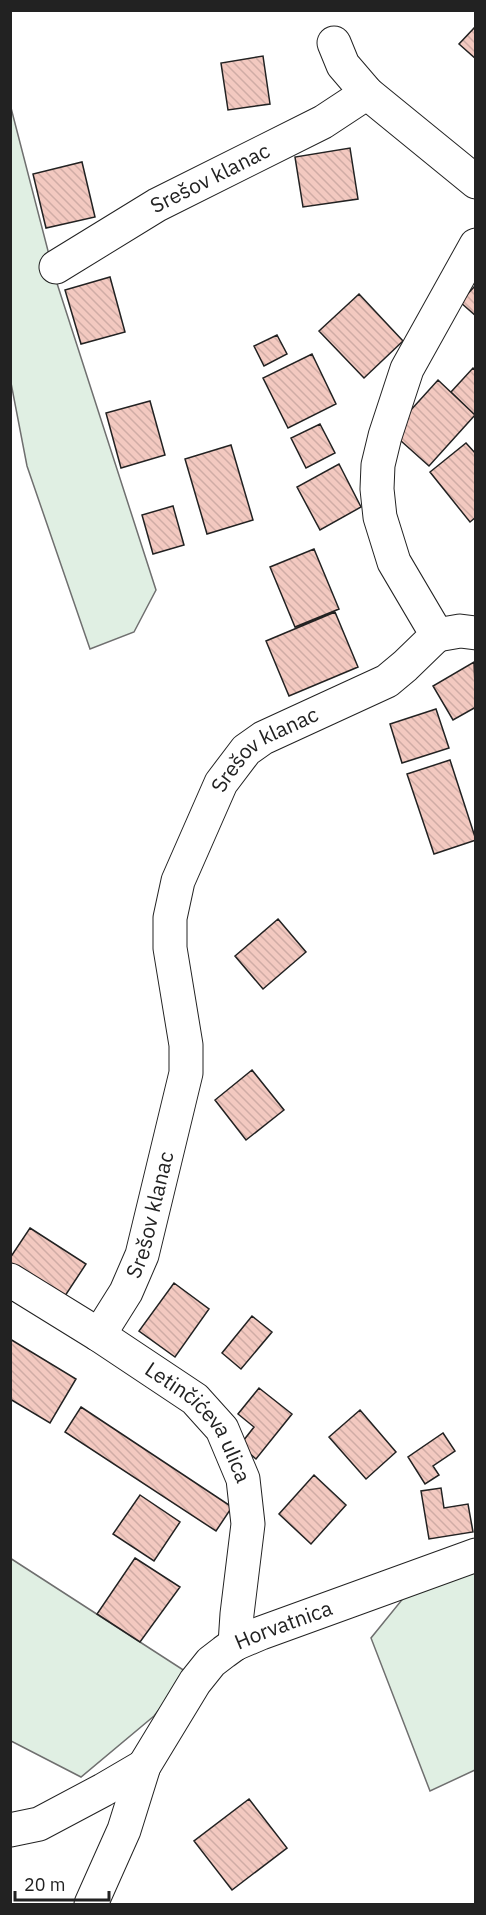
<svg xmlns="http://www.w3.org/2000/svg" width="486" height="1915" font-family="'IBM Plex Sans',sans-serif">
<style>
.green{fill:#e0efe3;stroke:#6f6f6f;stroke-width:1.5}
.building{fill:url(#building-back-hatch);stroke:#222;stroke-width:1.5}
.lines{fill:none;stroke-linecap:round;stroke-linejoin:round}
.minor-casing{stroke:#222;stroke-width:35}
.minor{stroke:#fff;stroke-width:33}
.labels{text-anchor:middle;stroke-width:4.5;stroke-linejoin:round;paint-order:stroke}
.street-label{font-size:21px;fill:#222;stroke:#fff}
</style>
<defs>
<pattern id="building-back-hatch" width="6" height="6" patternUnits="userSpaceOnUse" patternTransform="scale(1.5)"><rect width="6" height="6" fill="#f3c9c0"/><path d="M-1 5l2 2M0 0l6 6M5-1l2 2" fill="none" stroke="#d0aca5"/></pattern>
</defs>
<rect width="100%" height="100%" fill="#fff"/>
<path class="green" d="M 10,104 L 54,274 L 156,590 L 134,632 L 90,649 L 27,466 L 11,383 Z
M 10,1558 L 188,1673 L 154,1716 L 81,1777 L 11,1741 Z
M 475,1568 L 475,1770 L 430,1791 L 371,1638 L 405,1596 Z"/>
<path class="building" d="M 476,26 L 476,59 L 459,44 Z
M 263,56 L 270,104 L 228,110 L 221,63 Z
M 350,148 L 358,199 L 303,207 L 295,157 Z
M 82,162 L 95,217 L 46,228 L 33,174 Z
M 110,277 L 125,332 L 81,344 L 65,290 Z
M 476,285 L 476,316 L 460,302 Z
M 359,294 L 403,341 L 364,378 L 319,331 Z
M 277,335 L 287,354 L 264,366 L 254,346 Z
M 312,354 L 336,404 L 288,428 L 263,378 Z
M 473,368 L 476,371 L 475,415 L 451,392 Z
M 438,380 L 475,415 L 429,466 L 391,432 Z
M 150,401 L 165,455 L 121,468 L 106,413 Z
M 320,424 L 335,453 L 306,468 L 291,438 Z
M 466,443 L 476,454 L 476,517 L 470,522 L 430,472 Z
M 231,445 L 253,520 L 207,534 L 185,459 Z
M 339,464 L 361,507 L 320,530 L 297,487 Z
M 173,506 L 184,545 L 153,554 L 142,515 Z
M 314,549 L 339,609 L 295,627 L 270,567 Z
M 335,612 L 358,667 L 289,696 L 266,641 Z
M 474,662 L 476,707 L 453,720 L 433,686 Z
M 436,709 L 449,748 L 402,763 L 390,724 Z
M 450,760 L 476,840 L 434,854 L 407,774 Z
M 278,919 L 306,952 L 263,989 L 235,956 Z
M 252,1070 L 284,1110 L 246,1140 L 215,1100 Z
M 30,1228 L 86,1264 L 63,1299 L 10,1265 L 10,1258 Z
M 174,1283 L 209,1309 L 175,1357 L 139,1331 Z
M 252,1316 L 272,1332 L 241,1369 L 222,1353 Z
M 10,1339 L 76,1379 L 50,1423 L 10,1399 Z
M 259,1388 L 292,1414 L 256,1459 L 240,1445 L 254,1427 L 238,1414 Z
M 81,1407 L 232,1507 L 216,1531 L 65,1432 Z
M 360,1410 L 396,1452 L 366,1479 L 329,1437 Z
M 443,1433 L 455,1451 L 433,1466 L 439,1475 L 425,1484 L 408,1457 Z
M 314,1475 L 346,1505 L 311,1544 L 279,1514 Z
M 441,1488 L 444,1508 L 468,1504 L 473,1532 L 429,1539 L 421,1491 Z
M 140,1495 L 180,1522 L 154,1561 L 113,1534 Z
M 135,1558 L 180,1587 L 140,1642 L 97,1614 Z
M 249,1799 L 287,1848 L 232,1890 L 194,1841 Z"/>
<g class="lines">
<defs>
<g id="minor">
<path d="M 334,43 L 343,65 L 367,93 L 476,182"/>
<path id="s1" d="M 56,267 L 157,205 L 323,122 L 367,93"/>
<path d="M 437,635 L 460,631 L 476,633"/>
<path id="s2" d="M 10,1280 L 99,1335 L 195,1399 L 222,1429 L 243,1479 L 248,1524 L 237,1614 L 235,1644"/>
<path id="s3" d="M 99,1335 L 126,1292 L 142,1255 L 186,1073 L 186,1045 L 170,948 L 170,918 L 178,881 L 221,783 L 246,750 L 263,738 L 387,681 L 405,666 L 437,635 L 394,562 L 380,517 L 377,489 L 378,465 L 385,436 L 407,369 L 476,245"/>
<path d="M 10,1830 L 39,1824 L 103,1790 L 144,1766"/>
<path id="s4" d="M 91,1904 L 124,1830 L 144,1766 L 195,1682 L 211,1662 L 224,1652 L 235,1644 L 261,1633 L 476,1555"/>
</g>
</defs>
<use href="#minor" class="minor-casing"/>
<use href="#minor" class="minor"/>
</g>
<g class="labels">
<g class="street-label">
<text dy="7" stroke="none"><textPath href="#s1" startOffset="178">Srešov klanac</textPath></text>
<text dy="7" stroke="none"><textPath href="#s3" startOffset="636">Srešov klanac</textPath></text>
<text dy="7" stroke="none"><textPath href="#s3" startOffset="132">Srešov klanac</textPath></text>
<text dy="7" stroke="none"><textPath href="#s2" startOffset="240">Letinčićeva ulica</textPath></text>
<text dy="7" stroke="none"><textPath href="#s4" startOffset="354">Horvatnica</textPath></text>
</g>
</g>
<rect width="486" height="1915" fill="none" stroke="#222222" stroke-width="24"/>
<path d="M15 1891v9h94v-9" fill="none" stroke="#222222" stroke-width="3"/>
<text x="24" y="1891" font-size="18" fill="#222222" stroke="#ffffff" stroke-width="4.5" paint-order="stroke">20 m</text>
</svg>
